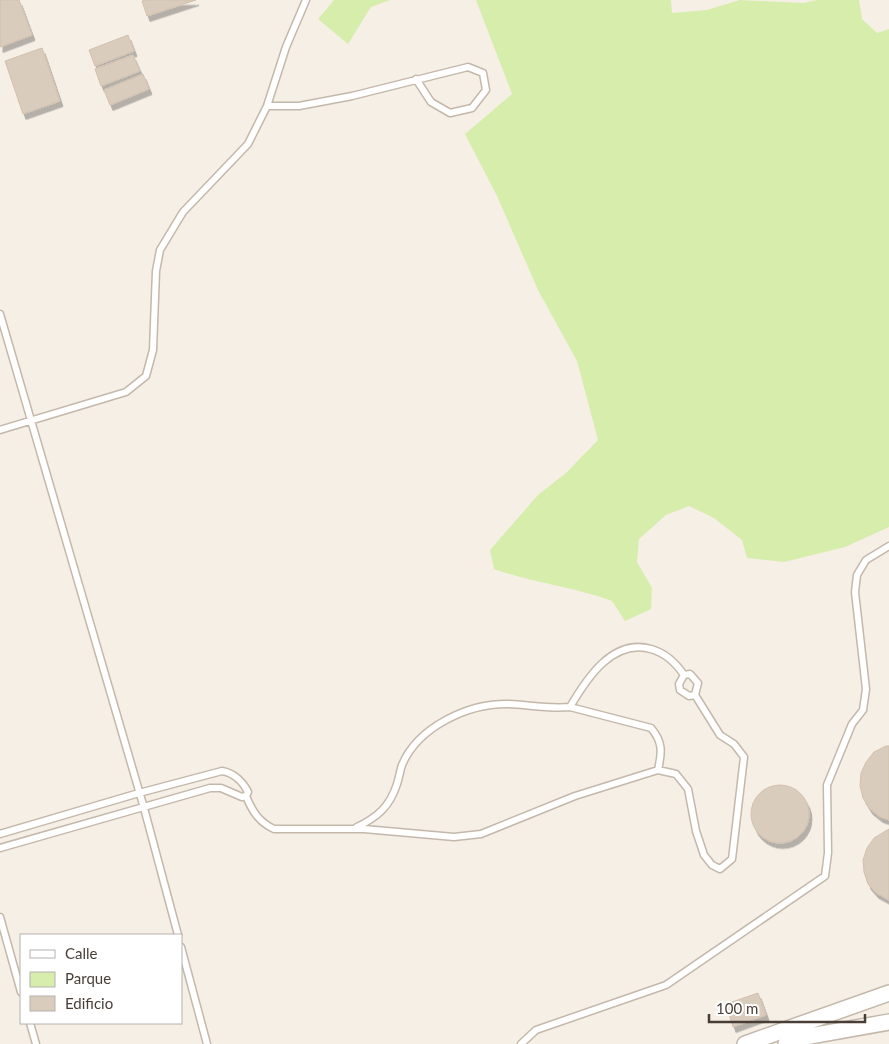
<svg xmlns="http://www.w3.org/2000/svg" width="889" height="1044" font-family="Lato,sans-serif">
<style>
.green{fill:#d7edab}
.building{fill:#daccbd;stroke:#d3c0ad;filter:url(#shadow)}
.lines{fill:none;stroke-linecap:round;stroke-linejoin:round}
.service-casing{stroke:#c4b8ab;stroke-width:9}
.tertiary-casing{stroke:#c4b8ab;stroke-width:18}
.service{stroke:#fff;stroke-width:6}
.tertiary{stroke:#fff;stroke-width:15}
</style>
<defs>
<filter id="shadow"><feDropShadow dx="3" dy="5.5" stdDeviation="0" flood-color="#0004"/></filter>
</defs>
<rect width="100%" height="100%" fill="#f5efe6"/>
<path class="green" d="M 334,0 L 390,0 L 371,7 L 348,44 L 318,19 Z
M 476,0 L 671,0 L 672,13 L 707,10 L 740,0 L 804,3 L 817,0 L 859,0 L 862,19 L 877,33 L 889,29 L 889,527 L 845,547 L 784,562 L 747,558 L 742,540 L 714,518 L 689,506 L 666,515 L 639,539 L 637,562 L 652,588 L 651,609 L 625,621 L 612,601 C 574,587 533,583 494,569 L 490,550 L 538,495 L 566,473 L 598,440 L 577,361 L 538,290 L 497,196 L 465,134 L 512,94 Z"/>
<path class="building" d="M 0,0 L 19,0 L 32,35 L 0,47 Z
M 145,0 L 196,0 L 147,16 L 142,1 Z
M 128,35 L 134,51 L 95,66 L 89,50 Z
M 42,48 L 60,101 L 23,114 L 5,61 Z
M 133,55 L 140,71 L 101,86 L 95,69 Z
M 143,74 L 149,89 L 110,105 L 104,90 Z
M 886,746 L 889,746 L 889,820 L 880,817 L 870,809 L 863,798 L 860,786 L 861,773 L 866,762 L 874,752 Z
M751 814a29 29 0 1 1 58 0a29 29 0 1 1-58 0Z
M 889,829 L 889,900 L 876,893 L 868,884 L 864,872 L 863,860 L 867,848 L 874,838 Z
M 758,993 L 766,1015 L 733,1027 L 726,1004 Z"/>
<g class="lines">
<defs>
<path id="service" d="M 267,106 L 299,106 L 352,96 L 468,67 L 483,73 L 486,90 L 472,108 L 450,113 L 431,102 L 416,79
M 0,314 L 144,808 L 178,935
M 0,430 L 126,392 L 146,376 L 153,350 L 156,271 L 160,250 L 183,212 L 248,144 L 267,106 L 286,47 L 306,0
M 684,675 L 679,684 L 680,690 L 689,696 L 695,695
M 684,675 L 690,674 L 698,683 L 695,695
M 570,707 L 651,728 C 663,742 662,752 658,770
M 357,827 C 378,817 390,806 397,784 C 399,778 400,771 402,765 C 418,727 468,703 509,704 C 530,705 549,709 570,707 C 587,678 613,638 651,649 C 665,653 676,663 684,675
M 0,834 L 139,793 L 222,771 C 234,773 243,782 248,792 L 246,796 C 252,811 259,822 274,829 L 364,829 L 454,837 L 481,834 L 575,796 L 658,770 L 676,774 L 688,789 L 696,831 L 704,855 L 712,865 L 720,869 L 732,859 L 744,757 L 734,744 L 720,735 L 695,695
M 0,848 L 210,788 L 221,788 L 242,797 L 246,796
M 0,917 L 21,992
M 181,947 L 207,1044
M 30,1023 L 36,1044
M 521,1044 L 536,1030 L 666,985 L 825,876 L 828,853 L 827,785 L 852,724 L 863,710 L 866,689 L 855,592 L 857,575 L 866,560 L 889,546"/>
<path id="tertiary" d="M 745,1044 L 889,993
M 786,1044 L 805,1037 L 889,1022"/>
</defs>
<use href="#service" class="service-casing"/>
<use href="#tertiary" class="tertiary-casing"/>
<use href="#service" class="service"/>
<use href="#tertiary" class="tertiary"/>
</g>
<rect x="20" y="934" width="162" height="90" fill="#ffffff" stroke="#b6b2ae"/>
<rect x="30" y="950" width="25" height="8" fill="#ffffff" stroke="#b6b2ae"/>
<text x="65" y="959" font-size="15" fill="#483e35">Calle</text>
<rect x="30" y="972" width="25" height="15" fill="#d7edab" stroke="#b6b2ae"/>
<text x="65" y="984" font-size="15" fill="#483e35">Parque</text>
<rect x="30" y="996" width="25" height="15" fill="#daccbd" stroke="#b6b2ae"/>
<text x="65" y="1009" font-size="15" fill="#483e35">Edificio</text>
<path d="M709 1014v8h156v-8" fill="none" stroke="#483e35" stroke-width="2.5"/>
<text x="716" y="1014" font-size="15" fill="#483e35" stroke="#ffffff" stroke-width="4" paint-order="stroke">100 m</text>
</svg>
